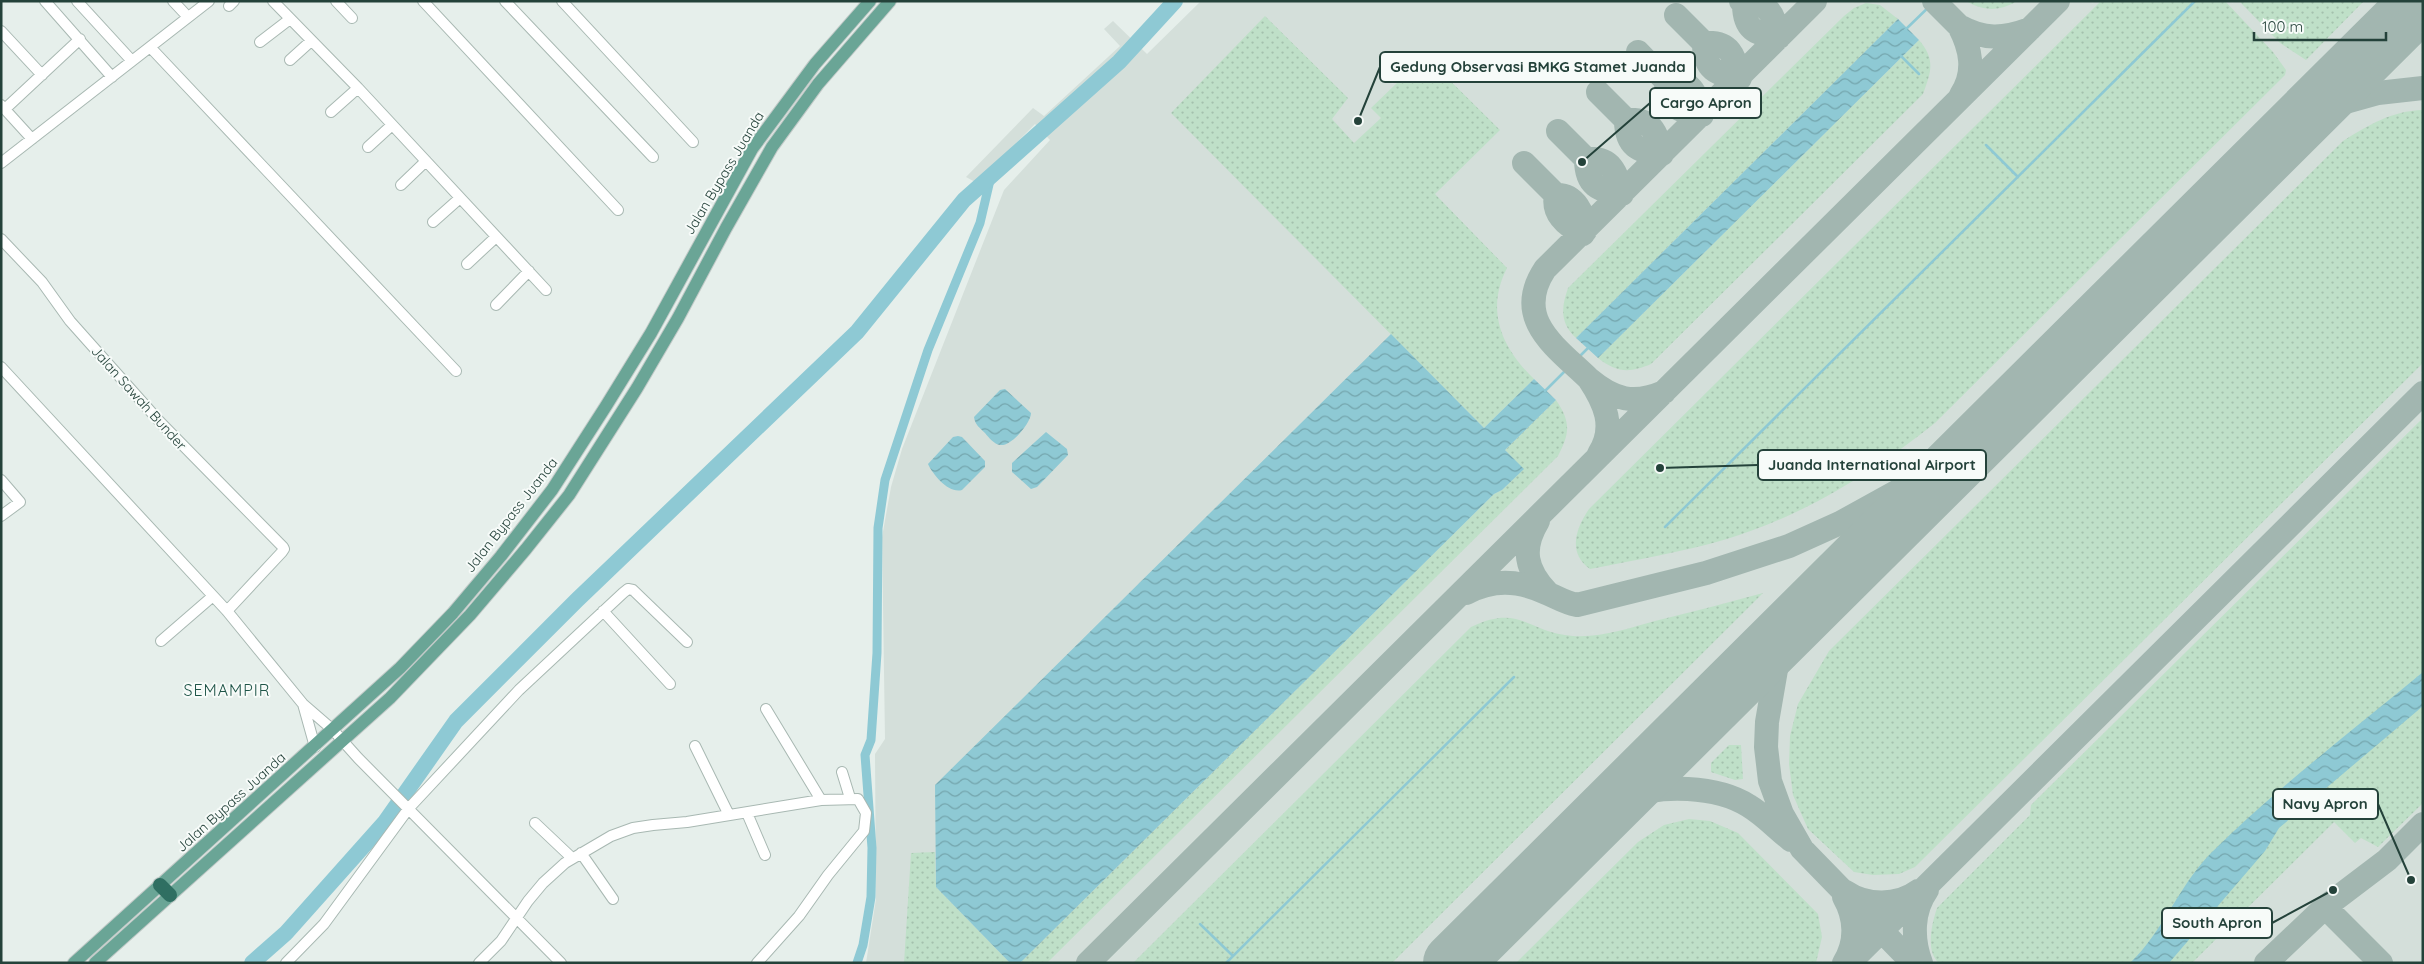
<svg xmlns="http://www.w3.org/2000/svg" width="2424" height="964" font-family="Quicksand,sans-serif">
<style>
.built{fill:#d4dfda}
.grass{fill:url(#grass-dots)}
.water{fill:url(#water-waves)}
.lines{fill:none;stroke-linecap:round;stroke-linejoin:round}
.stream{stroke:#8ec9d4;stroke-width:2.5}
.canal{stroke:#8ec9d4;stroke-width:9}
.river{stroke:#8ec9d4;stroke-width:16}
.taxiway{stroke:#a2b6b0;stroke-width:24}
.runway{stroke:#a2b6b0;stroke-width:60}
.minor-casing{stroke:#a8b8b2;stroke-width:12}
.major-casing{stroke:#c2cac8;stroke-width:14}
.highway-casing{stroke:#c2cac8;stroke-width:16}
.minor{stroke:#fff;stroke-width:10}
.major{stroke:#6aa596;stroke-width:12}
.highway{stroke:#2f6f62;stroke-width:14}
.labels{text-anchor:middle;stroke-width:4;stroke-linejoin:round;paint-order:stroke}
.street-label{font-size:14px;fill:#24423a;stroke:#f7fbf9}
.quarter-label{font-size:16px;letter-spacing:1px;fill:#1f5548;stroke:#f7fbf9}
.leader{fill:none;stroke:#24423a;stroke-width:2}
.callout-dot{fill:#24423a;stroke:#f7fbf9;stroke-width:2}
.callout{fill:#f7fbf9;stroke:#24423a;stroke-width:2}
.callout-label{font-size:15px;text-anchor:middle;font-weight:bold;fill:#24423a}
</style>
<defs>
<pattern id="grass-dots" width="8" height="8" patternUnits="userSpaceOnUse" patternTransform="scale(1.25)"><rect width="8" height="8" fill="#bfe0c8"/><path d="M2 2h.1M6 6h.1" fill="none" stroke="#a4c1ad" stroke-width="1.8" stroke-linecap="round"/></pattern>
<pattern id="water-waves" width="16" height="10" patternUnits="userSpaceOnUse" patternTransform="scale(1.25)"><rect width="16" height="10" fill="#8ec9d4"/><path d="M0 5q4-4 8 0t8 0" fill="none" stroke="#74a5ad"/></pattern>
</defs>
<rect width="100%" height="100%" fill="#e6efeb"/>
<path class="built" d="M 1201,1 L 2423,1 L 2423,963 L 866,963 L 876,899 L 875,754 L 885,739 L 882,537 L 891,487 L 902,449 L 1004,190 L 1050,140 L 1035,124 L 977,183 L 966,177 L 1033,108 L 1044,116 L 1120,46 L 1104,29 L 1113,21 L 1147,54 Z"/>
<path class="grass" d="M 1966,1 L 2017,1 C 1999,12 1983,11 1966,1 Z
M 2101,1 L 2225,1 L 2273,52 L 2286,70 L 2285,75 L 1935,423 C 1872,473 1805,515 1727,539 C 1682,552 1636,560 1590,569 C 1567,553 1576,528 1589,509 Z
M 2239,1 L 2364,1 L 2306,60 L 2280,43 Z
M 1866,3 L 1880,5 L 1898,19 L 1576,338 C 1560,323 1561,308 1568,288 L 1844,16 L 1854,8 Z
M 1265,16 L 1348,98 L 1332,119 L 1354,143 L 1381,118 L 1371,108 L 1425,56 L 1500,130 L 1435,194 L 1507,268 C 1485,311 1502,348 1534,379 L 1484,428 L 1171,113 Z
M 1919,40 C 1936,60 1931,72 1923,94 L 1651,364 C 1630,373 1617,373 1598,358 Z
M 2423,110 L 2423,363 L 1915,867 L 1899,874 L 1873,875 L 1854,872 L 1808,829 L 1793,795 L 1789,764 L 1790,736 L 1798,704 L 1829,651 L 2343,141 C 2369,125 2391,111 2423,110 Z
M 1556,400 C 1571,422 1570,433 1558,456 L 1047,963 L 1020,963 L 1494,494 L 1502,490 L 1523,469 L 1505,450 Z
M 2423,418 L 2423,803 L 2378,847 L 2361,838 L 2355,843 L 2334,822 L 2192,963 L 1939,963 C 1925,951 1932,923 1937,908 L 2030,815 L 2031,805 Z
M 1763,593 L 1392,963 L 1133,963 L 1471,627 C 1521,603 1527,633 1573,636 C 1601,638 1629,628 1655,621 C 1691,612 1727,603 1763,593 Z
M 1729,745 L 1741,745 L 1743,779 L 1735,780 L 1711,772 L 1711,763 Z
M 1689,819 L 1710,821 L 1738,833 L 1818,914 L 1822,937 L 1816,963 L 1516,963 L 1638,842 L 1664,825 Z
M 935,852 L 936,887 L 1010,963 L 904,963 L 911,853 Z"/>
<path class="water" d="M 1898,19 L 1919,40 L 1598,358 L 1576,338 Z
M 1391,334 L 1484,428 L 1534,379 L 1556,400 L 1505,450 L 1524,469 L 1502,490 L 1494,494 L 1020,963 L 1010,963 L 936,887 L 935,785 Z
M 1005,389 L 1031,413 C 1031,423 1011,447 1000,445 C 994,444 989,438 985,433 C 980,428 975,425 974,417 L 1000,390 Z
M 1046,432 L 1067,449 L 1068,455 L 1037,487 L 1031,489 L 1012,472 L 1012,463 Z
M 958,436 L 962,437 L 985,461 L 985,467 L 962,490 C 949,494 933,475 928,464 L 953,437 Z
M 2423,672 L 2423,706 L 2279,828 L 2265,851 L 2169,963 L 2130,963 C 2163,932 2179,885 2211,853 C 2277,788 2352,731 2423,672 Z"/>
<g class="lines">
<path class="stream" d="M 1905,30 L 1935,1
M 1900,55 L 1919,74
M 1986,145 L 2018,177
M 1545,391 L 1589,347
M 1665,527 L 2195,1
M 1200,924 L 1233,956
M 1226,963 L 1514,677"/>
<path class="canal" d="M 857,963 L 863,945 L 871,897 L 872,848 L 865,755 L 871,740 L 877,653 L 878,528 L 885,480 L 928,350 L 980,223 L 991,176"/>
<path class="river" d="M 252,963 L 286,933 L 385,822 L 456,721 L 577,600 L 857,332 L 964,200 L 1119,62 L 1175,1"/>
<path class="taxiway" d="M 1741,1 L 1744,4 C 1769,1 1774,15 1779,37 C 1755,35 1744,29 1744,4
M 1934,1 L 1959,26
M 1676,15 L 1704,43 C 1730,41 1735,56 1740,78 C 1716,74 1704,70 1704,43
M 1638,52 L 1666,81 C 1692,79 1696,93 1702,115 C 1678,111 1666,107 1666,81
M 1598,92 L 1626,120 C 1652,118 1656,132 1662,154 C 1638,152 1626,146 1626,120
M 1961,95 C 1976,72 1971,49 1959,26 C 1984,40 2003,39 2030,29
M 2310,112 L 2378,93 L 2423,88
M 1558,131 L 1586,159 C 1612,157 1616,172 1622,194 C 1598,190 1586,186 1586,159
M 1524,163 L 1556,195 C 1575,194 1585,214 1585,231
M 1556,195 C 1552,214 1567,226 1583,234
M 1589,379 C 1556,347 1512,319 1545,269 L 1815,1
M 1599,454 C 1616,427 1605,403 1589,379 C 1614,400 1634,405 1664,392
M 1538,521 C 1521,549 1526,570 1547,592
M 1466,593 C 1493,579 1517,580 1544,592 C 1557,597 1563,602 1577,605 L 1706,573 L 1789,546 L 1840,523 L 1965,454
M 1796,622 L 1777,664 L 1767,722 L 1766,747 L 1770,781 L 1782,814 L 1802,849 L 1913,963
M 1603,814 C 1610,809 1618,803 1626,799 C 1658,783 1718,786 1749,806 C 1764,815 1777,829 1791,840
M 1846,892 C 1866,906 1898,906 1918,891
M 1844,897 C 1856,918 1857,942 1844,963
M 2325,907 L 2381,963
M 1088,963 L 2058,1
M 1849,963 L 2423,393
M 1921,963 C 1912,939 1912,911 1927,890
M 2266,963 L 2325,907 L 2387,860 L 2423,824"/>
<path class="runway" d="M 1453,963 L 2421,1"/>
<defs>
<path id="minor" d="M 45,1 L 112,77
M 77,1 L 132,61
M 173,1 L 188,17
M 273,1 L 358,88 L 546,290
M 336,1 L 352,18
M 423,1 L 618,210
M 505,1 L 653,157
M 562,1 L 693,142
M 229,6 L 234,1
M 1,31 L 42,75
M 260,42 L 290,19
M 150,47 L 456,371
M 290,60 L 311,41
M 1,105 L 32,139
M 5,109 L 80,39
M 331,112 L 358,88
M 368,147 L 392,125
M 1,163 L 209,1
M 401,185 L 426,161
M 433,222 L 460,198
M 1,239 L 42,282 L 70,321 L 160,422 L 283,547 L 284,549 L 282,552 L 227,611
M 467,264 L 496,237
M 496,305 L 529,271
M 1,367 L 227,611 L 303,704 L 333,730 L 358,758 L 561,963
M 1,480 L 20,502 L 1,516
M 603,611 L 670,684
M 161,641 L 213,596
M 303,704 L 315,747
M 766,709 L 821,800
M 695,746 L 729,815
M 842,772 L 850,798
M 747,813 L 765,855
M 535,823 L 572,858
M 581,853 L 613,899
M 286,963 L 324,924 L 409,808 L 519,690 L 623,593 L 628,589 L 633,590 L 687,642
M 479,963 L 501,941 L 528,901 L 543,883 L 565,863 L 611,836 L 633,828 L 653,825 L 687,822 L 821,800 L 858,799 L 866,813 L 864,831 L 828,875 L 799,916 L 757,963"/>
<path id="major" d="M 74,963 L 400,668 L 453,613 L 501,556 L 552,490 L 606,406 L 651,333 L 752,149 L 815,64 L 870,1
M 95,963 L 390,698 L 470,615 L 526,549 L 569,495 L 637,388 L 678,318 L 726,228 L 772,147 L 818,84 L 890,1"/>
<path id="highway" d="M 160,885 L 170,895"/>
</defs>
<use href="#minor" class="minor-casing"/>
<use href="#major" class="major-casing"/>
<use href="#highway" class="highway-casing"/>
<use href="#minor" class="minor"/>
<use href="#major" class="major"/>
<use href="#highway" class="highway"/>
</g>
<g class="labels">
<g class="street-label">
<text transform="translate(724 173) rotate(-59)" y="5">Jalan Bypass Juanda</text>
<text transform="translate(139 398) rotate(48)" y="5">Jalan Sawah Bunder</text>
<text transform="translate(511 515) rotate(-52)" y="5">Jalan Bypass Juanda</text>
<text transform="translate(231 802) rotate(-42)" y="5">Jalan Bypass Juanda</text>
</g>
<g class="quarter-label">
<text x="227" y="696">SEMAMPIR</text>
</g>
</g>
<path class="leader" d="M1358 121L1380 67M1582 162L1650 103M1660 468L1758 465M2411 880L2378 804M2333 890L2272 923"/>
<g class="callout-dot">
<circle cx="1358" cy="121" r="5"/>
<circle cx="1582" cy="162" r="5"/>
<circle cx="1660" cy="468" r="5"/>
<circle cx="2411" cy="880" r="5"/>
<circle cx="2333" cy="890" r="5"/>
</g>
<g class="callout">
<rect x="1380" y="52" width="315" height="30" rx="5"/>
<rect x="1650" y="88" width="111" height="30" rx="5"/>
<rect x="1758" y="450" width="228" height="30" rx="5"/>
<rect x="2273" y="789" width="105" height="30" rx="5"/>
<rect x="2162" y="908" width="110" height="30" rx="5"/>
</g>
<g class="callout-label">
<text x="1538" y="72">Gedung Observasi BMKG Stamet Juanda</text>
<text x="1706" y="108">Cargo Apron</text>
<text x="1872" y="470">Juanda International Airport</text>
<text x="2325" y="809">Navy Apron</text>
<text x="2217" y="928">South Apron</text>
</g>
<rect width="2424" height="964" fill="none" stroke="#24423a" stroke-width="5"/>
<path d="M2254 32v8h132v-8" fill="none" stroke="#24423a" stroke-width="2.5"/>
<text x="2262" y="32" font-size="15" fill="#24423a" stroke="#f7fbf9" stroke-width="4" paint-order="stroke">100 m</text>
</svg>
